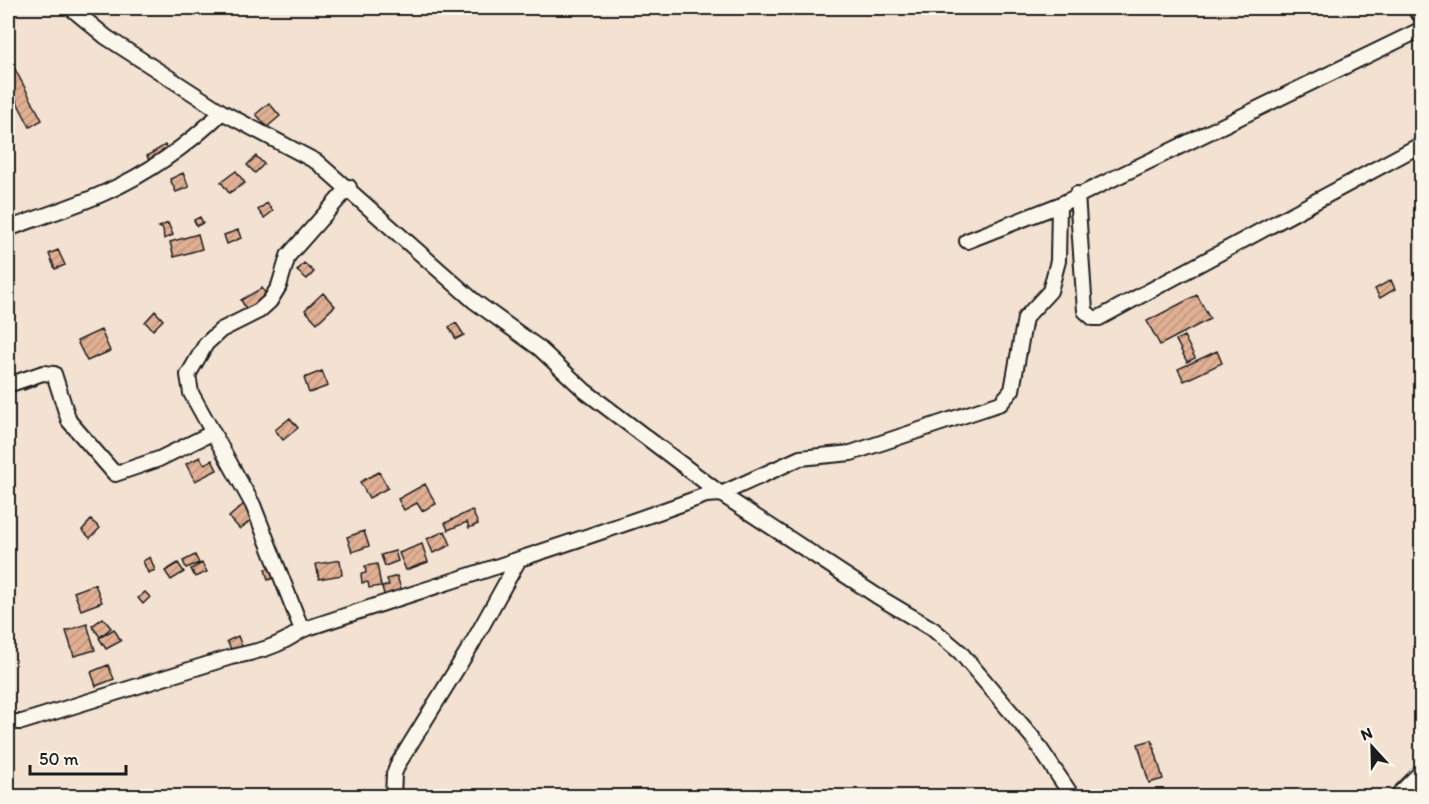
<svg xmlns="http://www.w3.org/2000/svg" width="1429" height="804" font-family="Itim,sans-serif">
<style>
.building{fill:url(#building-hatch);stroke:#1c1c1c;stroke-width:1.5}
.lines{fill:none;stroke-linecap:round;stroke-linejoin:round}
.minor-casing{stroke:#1c1c1c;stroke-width:18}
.primary-casing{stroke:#1c1c1c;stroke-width:26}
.minor{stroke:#fbf7ec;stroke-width:14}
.primary{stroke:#fbf7ec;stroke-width:21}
</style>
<defs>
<pattern id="building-hatch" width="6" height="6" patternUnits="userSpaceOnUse" patternTransform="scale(1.5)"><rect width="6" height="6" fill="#e1af93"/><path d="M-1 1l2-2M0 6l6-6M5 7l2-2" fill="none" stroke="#c0967e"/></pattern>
</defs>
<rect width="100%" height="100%" fill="#f3e1d1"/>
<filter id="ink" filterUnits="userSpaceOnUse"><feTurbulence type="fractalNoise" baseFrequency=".0167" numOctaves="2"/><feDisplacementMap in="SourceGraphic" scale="12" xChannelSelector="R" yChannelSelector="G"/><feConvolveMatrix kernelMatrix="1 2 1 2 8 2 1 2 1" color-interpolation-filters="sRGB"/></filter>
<g filter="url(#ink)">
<path class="building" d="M 8,56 L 42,120 L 30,127 L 8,85 Z
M 269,103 L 280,116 L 267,127 L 256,114 Z
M 165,145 L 169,153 L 151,164 L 147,156 Z
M 256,156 L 264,164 L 255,173 L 247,165 Z
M 236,171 L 245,183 L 229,193 L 221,182 Z
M 183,173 L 189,187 L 176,192 L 170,179 Z
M 267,203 L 273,211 L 264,218 L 258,210 Z
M 200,217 L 203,223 L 197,226 L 194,220 Z
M 168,223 L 173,235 L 164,239 L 163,229 L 159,227 Z
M 238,230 L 241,238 L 227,244 L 224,235 Z
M 198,234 L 202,249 L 174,257 L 170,242 Z
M 58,250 L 65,265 L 55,269 L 49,254 Z
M 304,263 L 314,272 L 307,279 L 297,271 Z
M 1391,280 L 1395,289 L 1380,298 L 1375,289 Z
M 262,288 L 270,300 L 248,312 L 241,300 Z
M 323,293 L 335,306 L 317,323 L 305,310 Z
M 1197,295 L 1210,319 L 1160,345 L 1147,321 Z
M 155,311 L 163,320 L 153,330 L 145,322 Z
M 456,323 L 464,335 L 456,339 L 449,327 Z
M 101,330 L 110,351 L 87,361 L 77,341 Z
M 1184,336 L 1195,358 L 1187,362 L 1176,340 Z
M 1217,351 L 1222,363 L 1184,381 L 1178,369 Z
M 322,371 L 328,386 L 309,393 L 304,378 Z
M 35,377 L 37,385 L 24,390 L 21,382 Z
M 290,418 L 298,428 L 283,440 L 275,430 Z
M 200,457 L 204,464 L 212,460 L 217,470 L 195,481 L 186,464 Z
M 379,472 L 388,488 L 369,498 L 360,482 Z
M 425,484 L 436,504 L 422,511 L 417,503 L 404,510 L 398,499 Z
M 245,503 L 256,516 L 240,529 L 229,517 Z
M 472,510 L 478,524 L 469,528 L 467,522 L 448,530 L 445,523 Z
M 91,520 L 100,528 L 90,538 L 82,530 Z
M 364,531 L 369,546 L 352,552 L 347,537 Z
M 445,531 L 451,545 L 433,553 L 427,539 Z
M 422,544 L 428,562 L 406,570 L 399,553 Z
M 395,551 L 398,561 L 385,566 L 381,555 Z
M 195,555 L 199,563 L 186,568 L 183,561 Z
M 150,557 L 155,570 L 148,573 L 143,561 Z
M 340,560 L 342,575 L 319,579 L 316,564 Z
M 8,562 L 13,574 L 8,577 Z
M 178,563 L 184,572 L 171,580 L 165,571 Z
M 202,563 L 207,572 L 195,577 L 191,569 Z
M 377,564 L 381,586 L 369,588 L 368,582 L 362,583 L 361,574 L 366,573 L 365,566 Z
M 274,567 L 277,577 L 268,580 L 265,569 Z
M 397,576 L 402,592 L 385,597 L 382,587 L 389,585 L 387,579 Z
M 95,584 L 102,602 L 81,610 L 74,592 Z
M 145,592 L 150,597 L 143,604 L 138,598 Z
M 103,618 L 111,628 L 100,637 L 92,626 Z
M 87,624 L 95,650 L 74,656 L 66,631 Z
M 114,629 L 121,641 L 106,649 L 99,638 Z
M 238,636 L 243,649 L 233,653 L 227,641 Z
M 108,665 L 114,679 L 96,686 L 91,672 Z
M 1152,740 L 1163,779 L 1149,783 L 1138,744 Z"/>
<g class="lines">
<defs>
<path id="minor" d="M 71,8 L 106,37 L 222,112 L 317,162 L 474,301 L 539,348 L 585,391 L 721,494 L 877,596 L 934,630 L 960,652 L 1033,738 L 1072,796
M 1077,194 L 1085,311 L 1093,318 L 1099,318 L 1422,144
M 8,229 C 39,217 73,207 104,193 C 147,174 188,145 222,112
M 967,241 L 1059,205 L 1422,29
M 8,385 L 43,373 L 54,374 L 69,421 L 115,474 L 159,459 L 212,433
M 302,630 L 253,505 L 191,393 L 188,375 L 206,344 L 221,330 L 259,311 L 270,301 L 279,286 L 288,256 L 349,187
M 8,722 L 22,722 L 231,657 C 260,651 278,647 302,630 C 437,585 573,544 706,495 L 721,494 L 800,458 L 851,453 L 1001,403 L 1012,390 L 1025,318 L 1050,291 L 1058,261 L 1059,205
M 1408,785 L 1420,796
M 393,796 L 394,774 L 398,764 L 472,644 L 518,561
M 1397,796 L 1422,771"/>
<path id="primary" d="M 1419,8 L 1422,11"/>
</defs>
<use href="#minor" class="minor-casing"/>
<use href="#primary" class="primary-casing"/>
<use href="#minor" class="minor"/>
<use href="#primary" class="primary"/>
</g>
</g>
<rect width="1429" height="804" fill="none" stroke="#fbf7ec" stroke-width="30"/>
<rect x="15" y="15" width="1399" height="774" fill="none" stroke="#1c1c1c" stroke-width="2" filter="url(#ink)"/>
<g transform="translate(1372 747) rotate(338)" stroke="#fbf7ec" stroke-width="4.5" paint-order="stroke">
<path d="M0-4.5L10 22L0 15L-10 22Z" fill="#1c1c1c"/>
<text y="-9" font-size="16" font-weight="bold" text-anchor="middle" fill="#1c1c1c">N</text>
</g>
<path d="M30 765v9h96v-9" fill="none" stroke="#1c1c1c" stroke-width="3"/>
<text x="39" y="765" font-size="18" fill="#1c1c1c" stroke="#fbf7ec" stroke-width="4.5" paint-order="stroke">50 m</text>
</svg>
